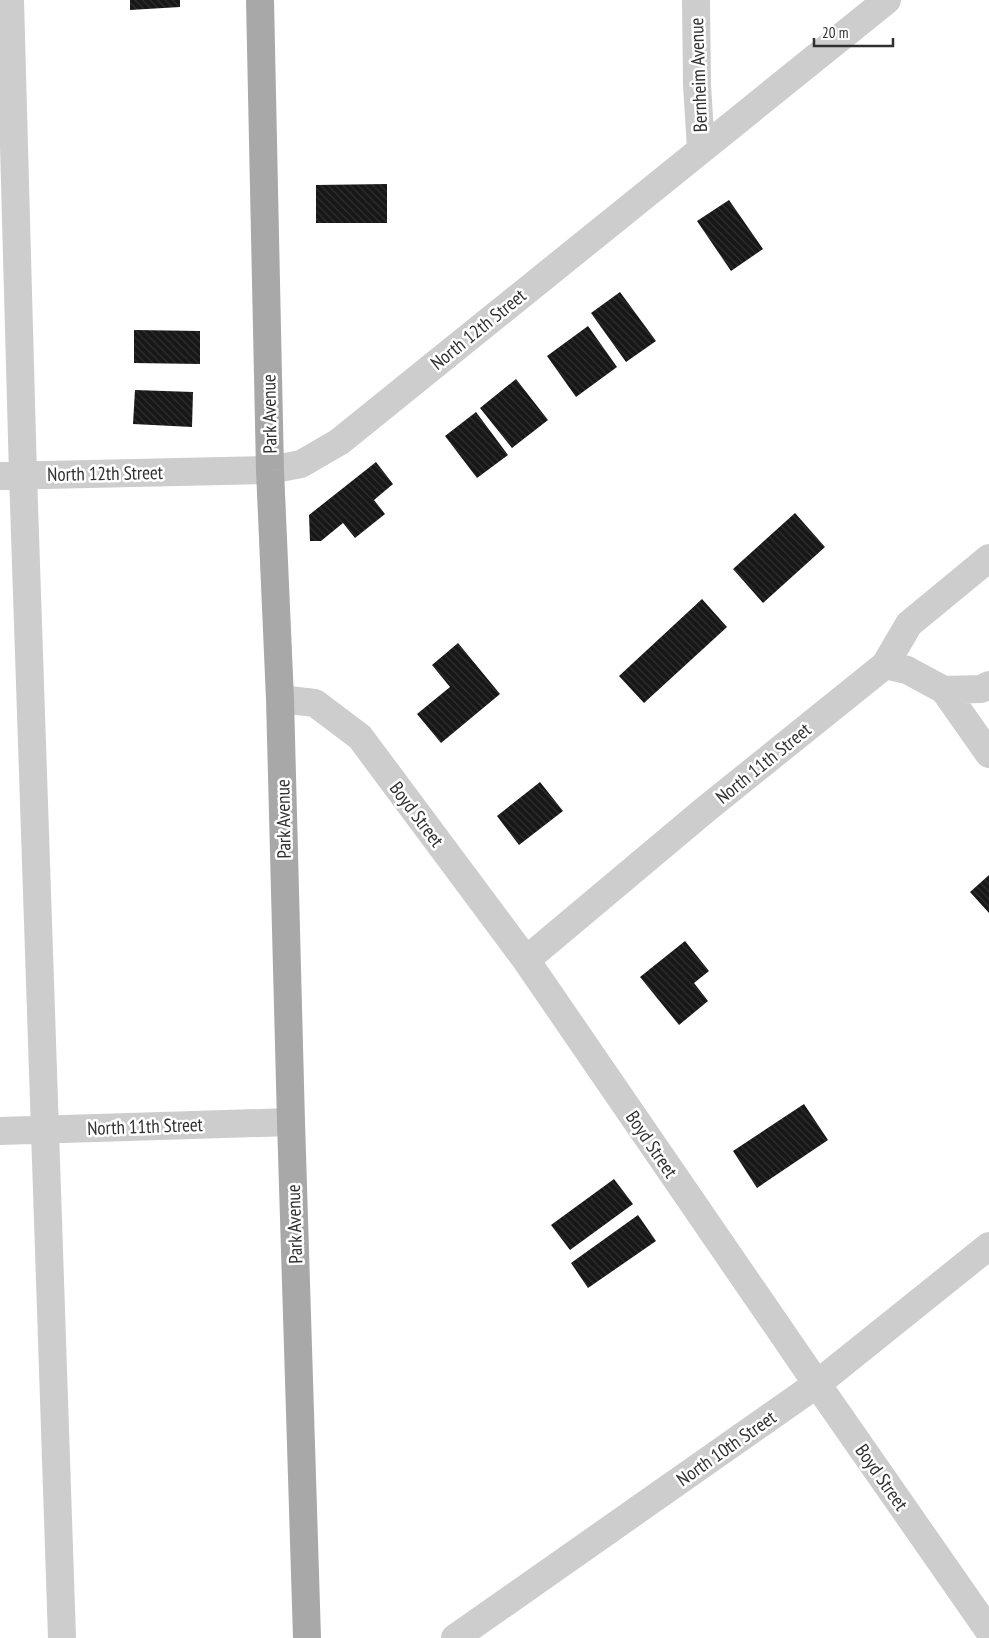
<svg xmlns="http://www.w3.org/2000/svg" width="989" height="1638" font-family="'PT Sans Narrow',sans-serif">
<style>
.building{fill:url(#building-back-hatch)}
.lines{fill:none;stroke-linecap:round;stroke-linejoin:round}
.minor{stroke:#cdcdcd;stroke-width:28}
.major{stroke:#a8a8a8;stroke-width:28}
.labels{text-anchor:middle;stroke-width:5;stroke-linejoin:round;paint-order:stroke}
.street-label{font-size:19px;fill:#303030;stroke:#fff}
</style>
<defs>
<pattern id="building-back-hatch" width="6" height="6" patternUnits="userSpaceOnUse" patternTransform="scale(1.25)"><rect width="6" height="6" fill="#171717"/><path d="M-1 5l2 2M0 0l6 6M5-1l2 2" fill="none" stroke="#303030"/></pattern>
</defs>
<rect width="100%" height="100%" fill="#fff"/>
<path class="building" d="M 130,0 L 180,0 L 180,7 L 130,10 Z
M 387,184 L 387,223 L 316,223 L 316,185 Z
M 729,200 L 763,249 L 731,271 L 697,221 Z
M 620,292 L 656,341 L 626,362 L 591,313 Z
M 588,326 L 617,367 L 576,397 L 547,356 Z
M 134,330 L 200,331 L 200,364 L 134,363 Z
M 516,379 L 548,420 L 512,448 L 480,408 Z
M 135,390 L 193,392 L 192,427 L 133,424 Z
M 476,412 L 508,455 L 477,478 L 445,436 Z
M 376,462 L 393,484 L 374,500 L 385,514 L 355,538 L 343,523 L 321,541 L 310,541 L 309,515 Z
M 795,513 L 825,547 L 763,603 L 733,569 Z
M 702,599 L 727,627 L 644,703 L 619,676 Z
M 458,643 L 500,694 L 441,743 L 417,714 L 450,687 L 432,665 Z
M 540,782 L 563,811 L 519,845 L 497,816 Z
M 989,875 L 989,913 L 970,892 Z
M 685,941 L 709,971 L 694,983 L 708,1001 L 679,1025 L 640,977 Z
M 804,1104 L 828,1140 L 757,1188 L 733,1151 Z
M 614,1179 L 633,1204 L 570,1250 L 551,1225 Z
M 638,1215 L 656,1241 L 588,1288 L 571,1263 Z"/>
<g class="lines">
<path class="minor" d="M 10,0 L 23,475 L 62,1638
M 696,0 L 697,85 L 701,149
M 0,476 L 270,470 L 301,464 L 339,442 L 887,0
M 885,665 L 907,670 L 944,690 L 989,754
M 944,690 L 981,689 L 989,685
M 280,699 L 315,703 L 360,737 L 526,960 L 817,1384 L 989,1631
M 526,960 L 706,809 L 885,665 L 909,624 L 989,558
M 0,1131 L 291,1122
M 455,1638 L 817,1384 L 989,1246"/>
<path class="major" d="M 260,0 L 270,470 L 280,699 L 291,1122 L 307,1638"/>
</g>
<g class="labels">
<g class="street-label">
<text transform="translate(698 75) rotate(-92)" y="7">Bernheim Avenue</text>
<text transform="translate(478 329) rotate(-39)" y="7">North 12th Street</text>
<text transform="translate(269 414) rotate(-91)" y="7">Park Avenue</text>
<text transform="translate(105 473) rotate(-1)" y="7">North 12th Street</text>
<text transform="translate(763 763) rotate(-39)" y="7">North 11th Street</text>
<text transform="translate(417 814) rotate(53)" y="7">Boyd Street</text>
<text transform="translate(283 819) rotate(-91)" y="7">Park Avenue</text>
<text transform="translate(145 1126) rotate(-2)" y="7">North 11th Street</text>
<text transform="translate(652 1144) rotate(56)" y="7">Boyd Street</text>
<text transform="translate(294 1224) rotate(-92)" y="7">Park Avenue</text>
<text transform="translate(726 1448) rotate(-35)" y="7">North 10th Street</text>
<text transform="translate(882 1477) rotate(55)" y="7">Boyd Street</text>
</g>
</g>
<path d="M814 38v8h79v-8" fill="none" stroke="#303030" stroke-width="2.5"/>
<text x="822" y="38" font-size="15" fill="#303030" stroke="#ffffff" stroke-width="4" paint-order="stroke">20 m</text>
</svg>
